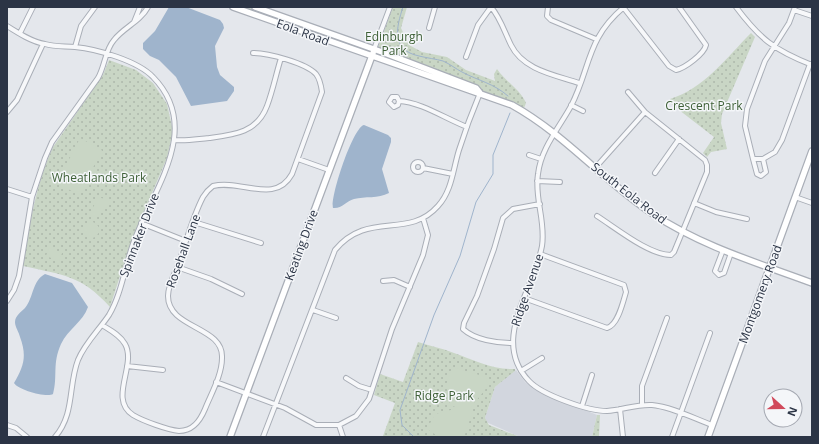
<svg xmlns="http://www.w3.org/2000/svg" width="819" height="444" font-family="'Open Sans',sans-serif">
<defs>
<pattern id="grass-tufts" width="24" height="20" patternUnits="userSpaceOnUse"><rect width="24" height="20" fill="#c9d6c5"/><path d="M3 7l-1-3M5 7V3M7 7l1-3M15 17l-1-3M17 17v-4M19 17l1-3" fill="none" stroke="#adb8ab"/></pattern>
<pattern id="park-dots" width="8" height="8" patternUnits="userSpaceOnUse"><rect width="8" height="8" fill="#c9d6c5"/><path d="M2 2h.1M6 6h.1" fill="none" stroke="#adb8ab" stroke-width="1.8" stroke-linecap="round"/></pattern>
</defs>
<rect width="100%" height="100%" fill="#e4e7ec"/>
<path fill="#d2d6de" d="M516,370L525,382L536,390L597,415L592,437H520L486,422L485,418L495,387Z"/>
<path fill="url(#grass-tufts)" d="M240,7H248L345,42L312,32Z"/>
<path fill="url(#park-dots)" d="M393,7H407L401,28L409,45L422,52L447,57L466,70L495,81L494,74L497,69C506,82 520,89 526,103L524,108L377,50Z
M751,33L755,37L722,114L721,123L727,149L711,152L707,157L703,153L714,137L670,103V99C704,89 727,57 751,33Z
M109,60L136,70L153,83L167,104L173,131L167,158L131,242L110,307C81,275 63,275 23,266C30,224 35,186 53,147L103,75Z
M418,342C430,346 442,348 454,353C474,360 493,370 515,369V371L495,387L485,418L489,425L520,437L383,436L395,403L374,395L380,374L403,382Z
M597,415H600L599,437H592Z"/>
<path fill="#c9d6c5" d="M80,138L102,150L79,195L57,183Z
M102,198L107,201L108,206L102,210L99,216L94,217L91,212L97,199Z
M83 230a8 8 0 1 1 16 0a8 8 0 1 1-16 0Z
M49,248L62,253L59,261L46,256Z
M452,367L486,377L488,386L468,411L472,413L464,437H439L427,429L435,414L458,408L450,405L446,385Z"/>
<path fill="#9fb4cc" d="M169,7H186L220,20L223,24L224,28L215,46L217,67L220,75L234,87V91L227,101L191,106L176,77L159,60L150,56L143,49V43L155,31Z
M364,125L388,135L391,138V142L382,169L389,193C378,199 365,196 354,199C346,201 342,209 333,208C330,197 353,127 364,125Z
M45,274L72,283L88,307C83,322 68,329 61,344C52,364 58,376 53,394C47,398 18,390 14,383C24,366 27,356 20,337C19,332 15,327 15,322C15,316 21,312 25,308C34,297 32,281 45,274Z"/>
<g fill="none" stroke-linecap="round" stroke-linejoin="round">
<path stroke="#9fb4cc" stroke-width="1" d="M403,7C396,28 391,50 419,56C427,58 436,59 443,61C450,64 456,69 462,72C479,81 493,83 508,96
M414,437L402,425L400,410L434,315L460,256L476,202L493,174V155L510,113"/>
<g stroke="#a9aeb7" stroke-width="6">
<path id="street" d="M491,7C500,17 505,33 511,45C523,70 555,75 579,83
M548,7L547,16L551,20L596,39
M623,7L669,66L676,70C685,68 704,54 706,45L679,7
M624,7C586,39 591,67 571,106C559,128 541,148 538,174C534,198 546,221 542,246C534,290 490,340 529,381C542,395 588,411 607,411C622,410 637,404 652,405C672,407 693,418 712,425
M736,7C760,39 774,50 812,65
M794,10L812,16
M134,22L140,7
M7,26C18,33 32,42 45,44C55,47 65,46 75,47C97,49 138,61 153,77C203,128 154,188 134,241C125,265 122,293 109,315C99,330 85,343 78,360C68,386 75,414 55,437
M429,28L435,7
M20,33L33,7
M75,47L81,26L95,7
M373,52L390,7
M466,57L478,25L491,7
M399,101L398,105L394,107L389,102L392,97H397L399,101C421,102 446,119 467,127
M571,105L583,111
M7,112L17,100L43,44
M175,140C187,141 197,139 209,138C233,135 257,133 267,106C273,90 276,74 281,58
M529,155L541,159
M298,159L329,170
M753,159L757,174L761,176L766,172L763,159
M763,159H753L745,126L747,109L765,61L789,23L795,7
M763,159L775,152L782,140L810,64
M413 167a5 5 0 1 1 10 0a5 5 0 1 1-10 0Z
M596,167L645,112
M423,168L453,174
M655,173L679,139
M537,181L560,182
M7,189L32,197
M795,197L812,203
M694,203L716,212L747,219
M597,216C616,228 649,255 671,255L674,252L707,172V165L705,160L645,112L628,92
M194,222L261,243
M141,223L186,241
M723,250L715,271L719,275L724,273L731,253
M177,267L211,279L242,294
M383,281L394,280L410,287
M524,298L607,328C618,325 623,302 626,292L624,285L540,254
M7,301L14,290L19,276L32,197L45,158L52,142L98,78C105,66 105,50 114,40C124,27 140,22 148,7
M313,310L336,318
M102,325C110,330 120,335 125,344C137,365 108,399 133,415C143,421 168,430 179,431C193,431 200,421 205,409C211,394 222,375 222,358C224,326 168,329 168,296C168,286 174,274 178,265C186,243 192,218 203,197C206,192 209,189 213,186C241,179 275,205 292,174L322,92C321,85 320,79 316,74C306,63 268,53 253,53
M512,343C497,343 475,340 463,329L464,323L477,296L494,249L503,218L513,209L540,204
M127,366L163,370
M521,371L542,358
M346,378L359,386L372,390
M216,382L285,408L316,425H339L356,416L369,399L392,329L423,255L428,235L423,218
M642,405V386L667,318
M582,406L592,375
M620,409L623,437
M7,425L16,428L27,437
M339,425L343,437
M263,437L335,250C368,210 408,240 438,206C452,191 453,169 459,150C465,131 472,112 480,93
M672,437L710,333"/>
</g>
<g stroke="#a9aeb7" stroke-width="8">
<path id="secondary" d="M233,7L512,105C566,135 603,181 653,214C701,246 758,263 812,283
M255,7L382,52L476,88L480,93
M230,437L373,53
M708,437L812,151"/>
</g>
<use href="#street" stroke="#f7f8fa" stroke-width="4"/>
<use href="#secondary" stroke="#fff" stroke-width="5.5"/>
</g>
<g text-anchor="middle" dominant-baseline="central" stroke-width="3" stroke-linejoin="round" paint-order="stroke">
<g font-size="12" fill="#2b3445" stroke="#f4f6f9">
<text transform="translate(303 32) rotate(20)">Eola Road</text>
<text transform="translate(629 193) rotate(38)">South Eola Road</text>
<text transform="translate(139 235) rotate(-69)">Spinnaker Drive</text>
<text transform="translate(301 245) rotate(-70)">Keating Drive</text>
<text transform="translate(183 251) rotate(-70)">Rosehall Lane</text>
<text transform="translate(527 290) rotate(-71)">Ridge Avenue</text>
<text transform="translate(760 294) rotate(-70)">Montgomery Road</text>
</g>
<g font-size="12" fill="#3f6138" stroke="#f4f6f9">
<text x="394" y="36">Edinburgh<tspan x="394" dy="14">Park</tspan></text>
<text x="704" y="105">Crescent Park</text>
<text x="99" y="177">Wheatlands Park</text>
<text x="444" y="395">Ridge Park</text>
</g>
</g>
<rect width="819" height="444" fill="none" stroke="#2b3445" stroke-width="16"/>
<g transform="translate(783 408) rotate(111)"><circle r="19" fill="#f4f6f9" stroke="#a4a8b1"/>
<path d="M0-3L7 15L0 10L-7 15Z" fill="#d1495b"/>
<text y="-6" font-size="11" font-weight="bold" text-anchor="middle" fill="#2b3445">N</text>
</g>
</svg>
